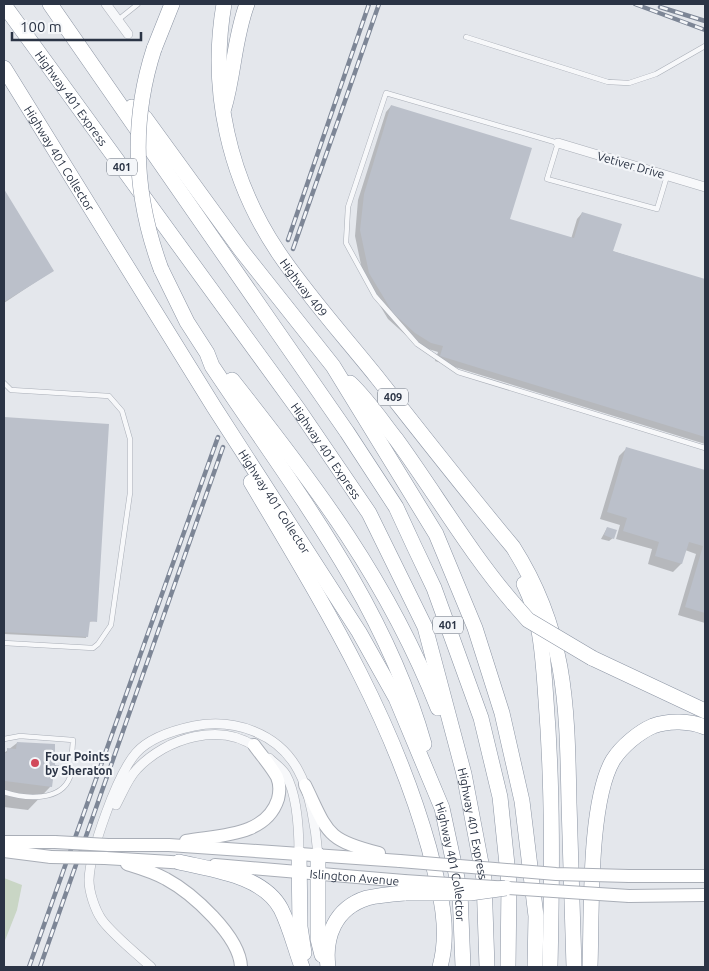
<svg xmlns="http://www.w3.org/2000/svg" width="709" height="971" font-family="Ubuntu,sans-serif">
<rect width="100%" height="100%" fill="#e4e7ec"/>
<path fill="#c9d6c5" d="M4,878L22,885L17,910L4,943Z"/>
<path fill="#0003" d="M391,106L509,220L571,239L577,219L582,213L612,251L705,280V444L435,361L438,352L425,348L409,338L388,319L364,279L355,236L358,200L386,112Z
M4,192L52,271L4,303Z
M4,419L107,425L96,621L88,622L86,638L4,634Z
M627,448L705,472V623L678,615L696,554L685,550L681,564L673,572L648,564L652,549L616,539L620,525L600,519L619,456Z
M607,528L613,538L609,541L601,539Z
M17,743L53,766L57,771L53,776L51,786L28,810L4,807V753Z"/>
<path fill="#bbc0ca" d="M391,105L532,148L510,219L574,238L582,212L622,224L613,251L705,279V437L440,356L443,346L431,343L415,333L393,313L369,273L360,230L364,194Z
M4,189L54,271L4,302Z
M4,417L109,424L97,622L90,621L88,637L4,632Z
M626,447L705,470V613L685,607L703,546L689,542L682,564L655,556L659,542L623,531L627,518L607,512Z
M607,527L617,530L614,539L604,535Z
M17,742L55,744V765H59L58,772H54L52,787L5,781L4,753H7V748L16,749Z"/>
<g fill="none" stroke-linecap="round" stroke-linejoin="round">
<g stroke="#a9aeb7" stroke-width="5.5">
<path id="lane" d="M118,20L138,4
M466,37L608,82L629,83L656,74L705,46
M667,176L657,209L547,179L558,143L386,93L348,207L346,243L375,296L417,344L458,372L705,448
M4,383L11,390L109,396L122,411L130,439V493L111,625L98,644L93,648L4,643
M4,739L20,736L73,740L72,754
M4,792C25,799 61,802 70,777"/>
</g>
<g stroke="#a9aeb7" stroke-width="10">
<path id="street" d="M106,4L128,34
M558,143L705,187
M269,758C274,763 282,768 286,775C297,795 299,831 299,854
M116,805C122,794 128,778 137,769C166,738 221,721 257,748
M151,967C136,953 114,936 102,920C95,910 89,892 89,880C90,851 117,775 136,753C150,737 175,730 194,726C234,718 278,733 298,770C310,791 316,830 318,855"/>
</g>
<g stroke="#a9aeb7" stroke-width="14">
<g id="secondary">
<path d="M305,785C328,832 325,840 379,853"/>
<path d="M186,841C218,835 266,837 278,799C280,791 280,784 277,777C271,766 261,755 254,745"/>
<path d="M4,842H55"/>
<path d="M108,845H169L400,861"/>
<path d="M4,851L51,857"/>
<path d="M105,858L187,863"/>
<path d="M127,864C140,868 154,872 166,879C192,893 240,936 241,967"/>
<path id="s1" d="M215,865L404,881"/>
<path d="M629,876H705"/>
<path d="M629,896L705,895"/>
</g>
</g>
<g stroke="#8b94a3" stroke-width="16">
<g id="highway">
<path d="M50,4L347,432L396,507L414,546L434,588L481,718L500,797L509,884L508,967"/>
<path id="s2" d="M224,4C209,90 229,179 278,252C307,295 343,335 376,376C421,433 466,491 513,547C567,632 567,706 569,803C571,858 572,913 574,967"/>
<path id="s3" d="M4,5L298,409L369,513L425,627L464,774L484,879L487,967"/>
<path d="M154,49L172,4"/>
<path id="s4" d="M4,68L214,407L359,632L396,698L442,808L460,892L463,967"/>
<path d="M132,107L145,118L241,250L333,366L436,534L475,628L502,713L522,801L536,916L535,967"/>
<path d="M224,108C234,74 234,39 247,4"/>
<path d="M161,269L187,322L207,353L212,366C292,486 384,602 424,744"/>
<path d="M232,380C316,486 388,581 438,708"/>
<path d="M350,383C368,400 381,420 396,439C436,494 470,553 514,604"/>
<path d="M251,482C322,602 391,712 429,848C439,888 451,927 440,967"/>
<path d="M524,584C542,620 543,661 546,700C553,789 552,878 550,967"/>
<path d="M592,658L705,711"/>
<path d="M299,854L300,927L304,953"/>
<path d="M318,855V939L322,955"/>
<path d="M179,862C212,870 263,875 281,909C290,927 295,948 302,967"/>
<path d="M328,967C324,937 335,908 367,898C379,895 393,894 406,893"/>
<path d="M590,967C592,915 588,803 613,760C622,746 639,732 653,726C669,720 690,721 705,727"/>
</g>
</g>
<use href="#lane" stroke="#f7f8fa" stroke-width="4.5"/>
<use href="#street" stroke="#f7f8fa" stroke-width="9"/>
<use href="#secondary" stroke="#fff" stroke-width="12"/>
<use href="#highway" stroke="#fff" stroke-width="15"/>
<g stroke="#7d8696" stroke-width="4.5">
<path id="rail" d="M635,4L705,30
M660,7L705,21
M288,240L369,4
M293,249L379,4
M29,967L218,437
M40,967L223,447"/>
</g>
<use href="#rail" stroke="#f4f6f9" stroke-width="2.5" stroke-dasharray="8" stroke-linecap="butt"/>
<g stroke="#a9aeb7" stroke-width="14" stroke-linecap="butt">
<path id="secondary-bridge" d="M55,842L108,845
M51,857L105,858
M400,861L556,874L629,876
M404,881L629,896"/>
</g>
<g stroke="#8b94a3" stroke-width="16" stroke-linecap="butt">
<path id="highway-bridge" d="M154,49C130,123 134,196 161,269
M514,604L528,620L592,658
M406,893H470L506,888"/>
</g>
<use href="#secondary-bridge" stroke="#fff" stroke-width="12"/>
<use href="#highway-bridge" stroke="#fff" stroke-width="15"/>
</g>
<circle fill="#d1495b" stroke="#f4f6f9" stroke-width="2" cx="35" cy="763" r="5"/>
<g text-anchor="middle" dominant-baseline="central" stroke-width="4.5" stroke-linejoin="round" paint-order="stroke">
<g fill="#f4f6f9" stroke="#676e7b" stroke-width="1">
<rect x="107" y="158.5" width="30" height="17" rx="4"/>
<rect x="378" y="388.5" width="30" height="17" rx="4"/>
<rect x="433" y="616.5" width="30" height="17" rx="4"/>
</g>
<g font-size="11" font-weight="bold" fill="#2b3445">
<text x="122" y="167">401</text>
<text x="393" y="397">409</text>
<text x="448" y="625">401</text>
</g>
<g font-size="12" fill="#2b3445" stroke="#f4f6f9">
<text stroke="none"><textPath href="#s3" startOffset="115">Highway 401 Express</textPath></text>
<text stroke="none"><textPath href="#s4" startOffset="106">Highway 401 Collector</textPath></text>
<text transform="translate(631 165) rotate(16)">Vetiver Drive</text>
<text stroke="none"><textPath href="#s2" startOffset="304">Highway 409</textPath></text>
<text stroke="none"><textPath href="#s3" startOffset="550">Highway 401 Express</textPath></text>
<text stroke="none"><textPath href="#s4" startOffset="511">Highway 401 Collector</textPath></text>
<text stroke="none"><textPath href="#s3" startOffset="955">Highway 401 Express</textPath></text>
<text stroke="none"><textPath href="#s4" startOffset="916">Highway 401 Collector</textPath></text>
<text stroke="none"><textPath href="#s1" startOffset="140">Islington Avenue</textPath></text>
</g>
<g font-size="12" font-weight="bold" fill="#2b3445" stroke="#f4f6f9" text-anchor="start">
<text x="45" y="756">Four Points<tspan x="45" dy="14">by Sheraton</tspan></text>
</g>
</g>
<rect width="709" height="971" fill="none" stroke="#2b3445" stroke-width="10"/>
<path d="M12 32v8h129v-8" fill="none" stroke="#2b3445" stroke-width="2.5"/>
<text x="20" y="32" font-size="15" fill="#2b3445" stroke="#f4f6f9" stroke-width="4" paint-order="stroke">100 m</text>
</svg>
